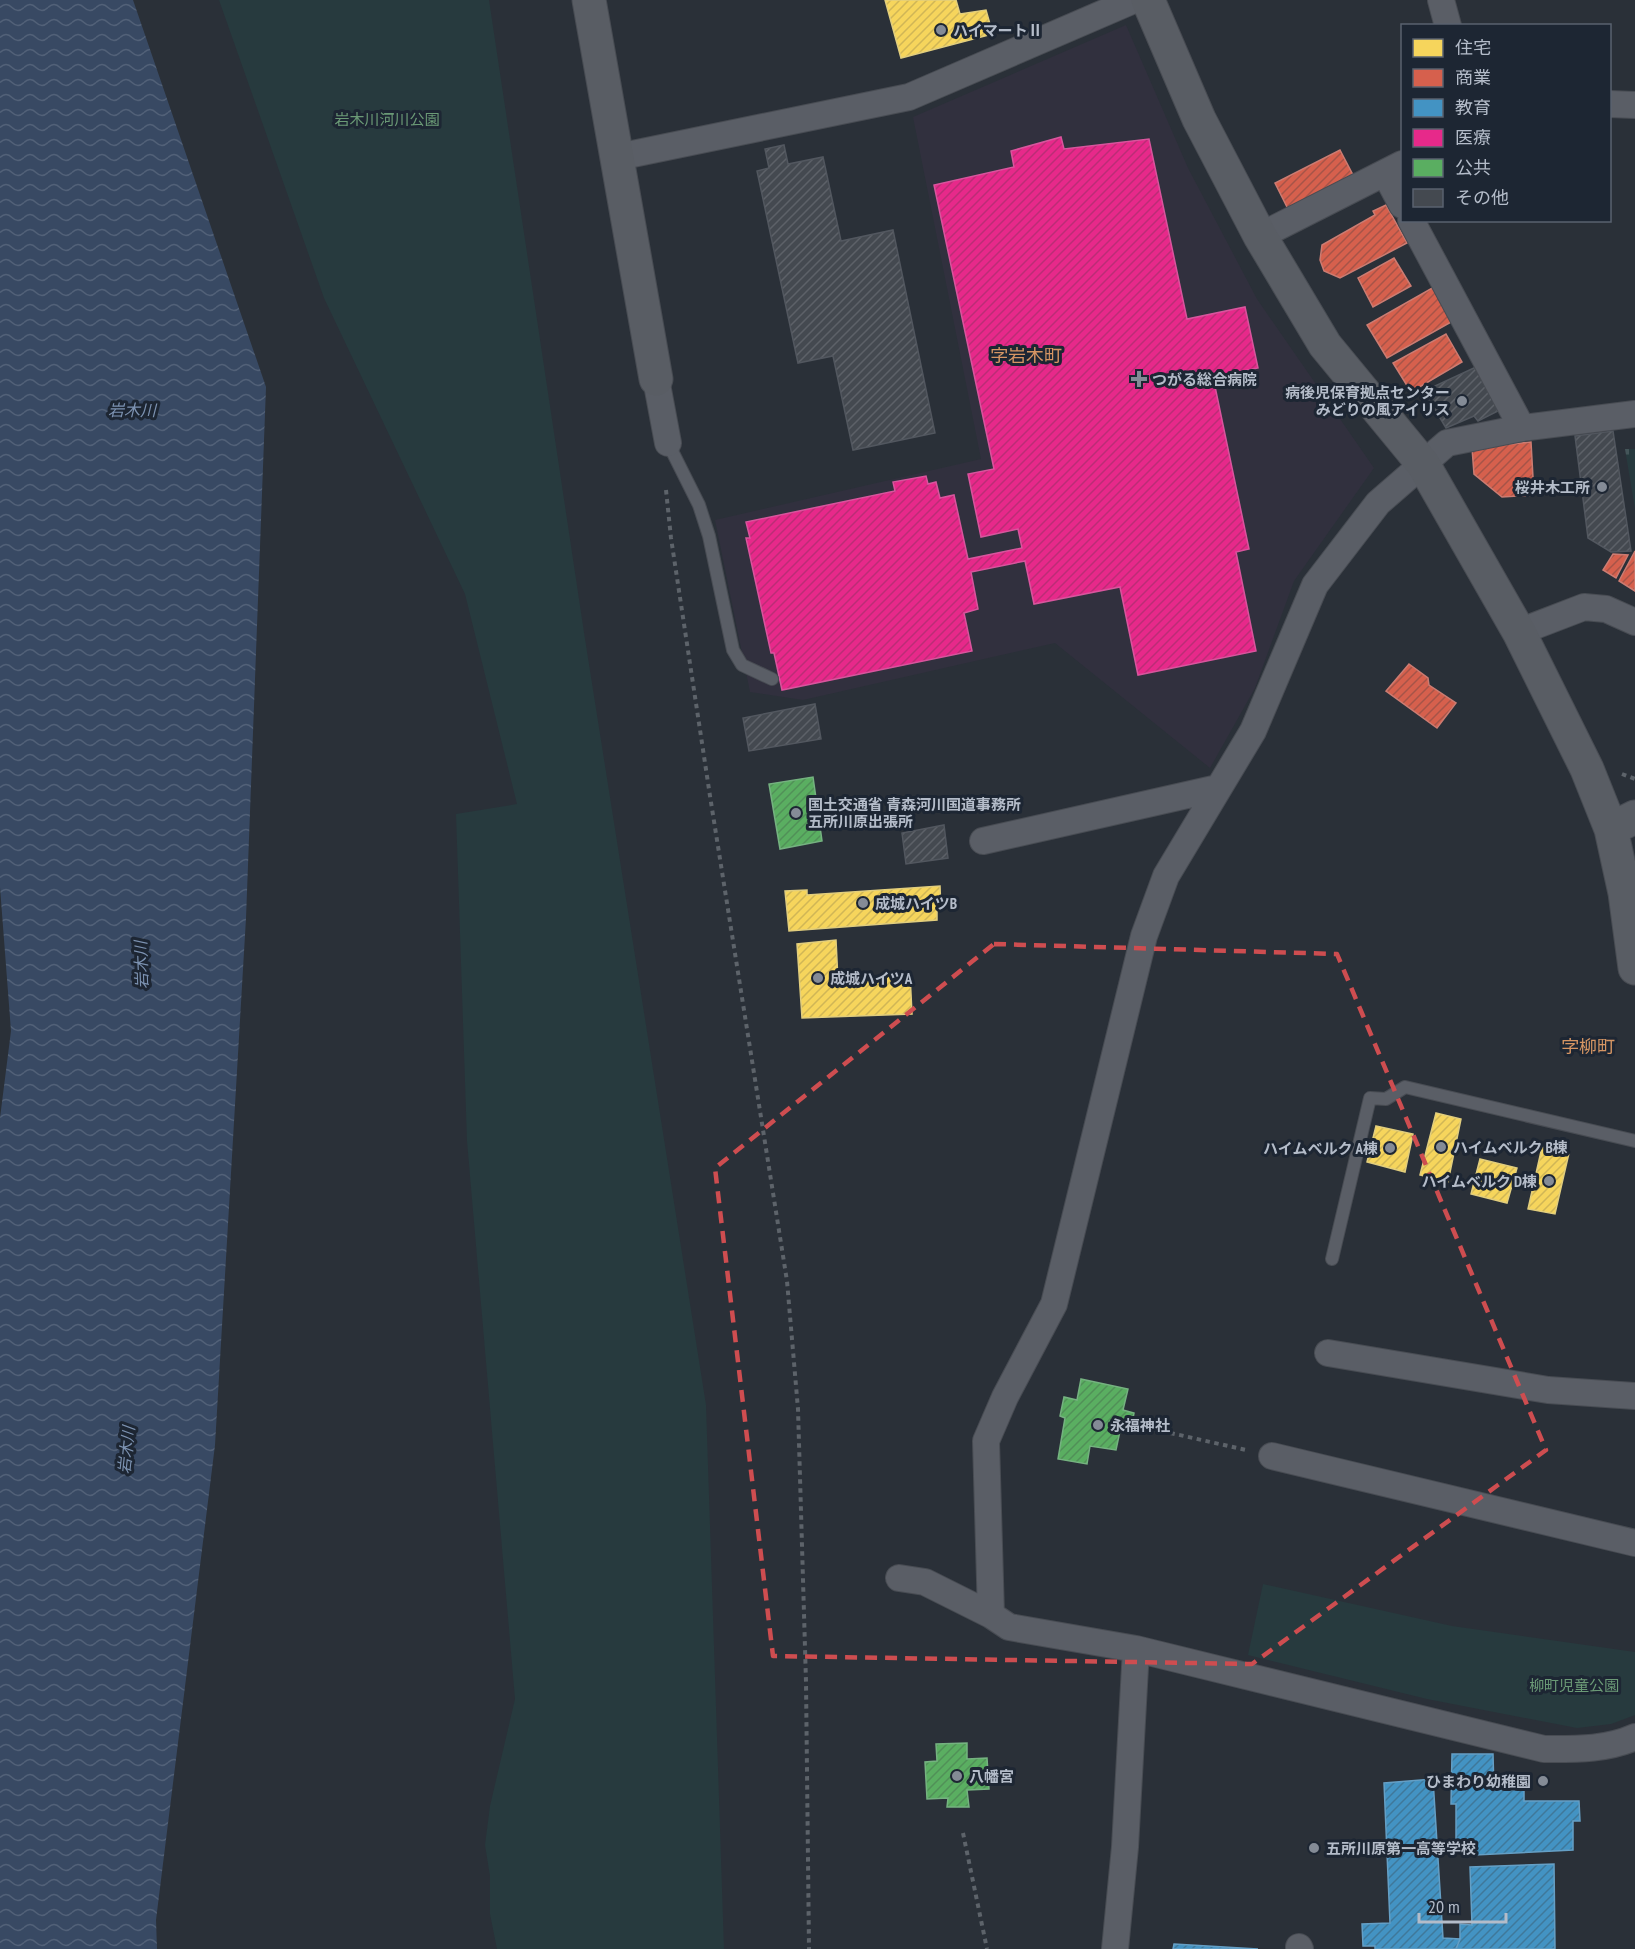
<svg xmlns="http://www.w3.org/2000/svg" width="1635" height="1949" font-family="'PT Sans Narrow','Noto Sans JP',sans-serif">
<defs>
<pattern id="cemetery-stones" width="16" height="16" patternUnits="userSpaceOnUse" patternTransform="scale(1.5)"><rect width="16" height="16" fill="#273a3e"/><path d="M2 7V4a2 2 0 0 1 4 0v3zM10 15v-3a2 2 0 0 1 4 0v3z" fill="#445559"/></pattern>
<pattern id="water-waves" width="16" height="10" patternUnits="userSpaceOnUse" patternTransform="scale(1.5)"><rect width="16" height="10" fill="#384963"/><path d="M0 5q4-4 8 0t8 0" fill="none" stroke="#526178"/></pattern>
<pattern id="homes-hatch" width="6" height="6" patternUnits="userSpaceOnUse" patternTransform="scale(1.5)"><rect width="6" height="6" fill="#f6d55c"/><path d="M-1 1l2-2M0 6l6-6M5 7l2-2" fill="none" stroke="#d0b656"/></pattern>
<pattern id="shops-hatch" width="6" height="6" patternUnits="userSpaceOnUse" patternTransform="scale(1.5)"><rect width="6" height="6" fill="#d6604d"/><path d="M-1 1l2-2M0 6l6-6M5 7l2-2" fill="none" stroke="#a65448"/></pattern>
<pattern id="schools-hatch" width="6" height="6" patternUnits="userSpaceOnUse" patternTransform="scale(1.5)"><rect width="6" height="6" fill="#4393c3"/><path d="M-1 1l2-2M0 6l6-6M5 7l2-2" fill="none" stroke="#3f789a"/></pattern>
<pattern id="health-hatch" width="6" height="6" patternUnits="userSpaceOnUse" patternTransform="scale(1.5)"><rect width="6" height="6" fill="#e7298a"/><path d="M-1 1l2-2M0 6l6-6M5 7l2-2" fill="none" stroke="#bb2d76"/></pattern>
<pattern id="public-hatch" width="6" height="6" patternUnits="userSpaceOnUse" patternTransform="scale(1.5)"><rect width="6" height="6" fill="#5aae61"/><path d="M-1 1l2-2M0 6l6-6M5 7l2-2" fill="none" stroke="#519058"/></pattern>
<pattern id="building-hatch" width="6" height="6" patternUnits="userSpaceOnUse" patternTransform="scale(1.5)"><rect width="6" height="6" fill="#444950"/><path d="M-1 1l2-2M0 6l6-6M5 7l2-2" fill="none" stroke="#5d6168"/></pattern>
</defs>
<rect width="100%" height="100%" fill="#2a3038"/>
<path fill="#31303e" d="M1126,25L1188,168L1257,299L1374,468L1294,581L1255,688L1210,768L1055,643L803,700L750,692L715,520L981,459L913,117Z"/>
<path fill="url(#cemetery-stones)" d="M1625,449H1635V508Z"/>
<path fill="#273a3e" d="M219,0H489L585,639L706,1405L724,1949H497L490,1914V1876L485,1845L490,1806L515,1699L467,1141L456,814L517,804L465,594L324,298Z
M1263,1584L1452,1626L1635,1652V1715L1611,1724L1577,1728L1427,1699L1248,1655Z"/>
<path fill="url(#water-waves)" d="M0,0H133L266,387L246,918L215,1445L156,1920L157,1949H0V1118L11,1031L0,887Z"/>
<path fill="url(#homes-hatch)" stroke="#e2ce7d" stroke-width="1.5" d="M885,0H956L960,14L986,10L990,24L989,35L901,58Z
M940,886L941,911H937V920L789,931L785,891L807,890V895Z
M836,940L838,981H887V973L910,974L912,1014L802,1018L797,944Z
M1436,1113L1461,1119L1448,1182L1420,1175Z
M1376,1126L1413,1134L1405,1172L1367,1162Z
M1542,1147L1569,1153L1555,1214L1528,1209Z
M1480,1159L1517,1168L1507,1203L1471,1194Z"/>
<path fill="url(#shops-hatch)" stroke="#cc7c72" stroke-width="1.5" d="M1340,150L1353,175L1288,209L1275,183Z
M1386,205L1407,243L1340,278L1324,271L1320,260L1322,245L1375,215L1373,211Z
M1394,258L1411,286L1373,307L1358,278Z
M1434,287L1453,321L1387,358L1367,325Z
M1446,334L1462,362L1411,392L1393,363Z
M1531,442L1534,495L1502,497L1474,474L1472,448Z
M1635,551V591L1619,581Z
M1613,554L1628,555L1616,578L1603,570Z
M1409,664L1428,678L1429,685L1456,703L1437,728L1386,691Z"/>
<path fill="url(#schools-hatch)" stroke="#659fc5" stroke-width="1.5" d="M1452,1754H1493L1494,1790H1524V1801H1579L1580,1821H1573V1850L1475,1855V1852L1456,1853V1804H1451Z
M1433,1779L1443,1938L1460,1939L1456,1949H1375V1946H1363L1362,1924L1390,1923L1384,1783Z
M1554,1864L1555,1949H1456L1460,1939V1924L1472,1925L1470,1867Z
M1174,1944L1258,1949H1173Z"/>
<path fill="url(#health-hatch)" stroke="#d8559d" stroke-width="1.5" d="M1061,137L1064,149L1149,139L1187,319L1245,307L1258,368L1213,377L1249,549L1236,552L1256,651L1138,675L1120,587L1034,604L1025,561L971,572L978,609L964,613L972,651L782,690L774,653H771L746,538H750L746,522L895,491L893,482L926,476L928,484L936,482L940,498L954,495L968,559L1022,548L1018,529L981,537L968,474L994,469L934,185L1014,167L1011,151Z"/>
<path fill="url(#public-hatch)" stroke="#75b280" stroke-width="1.5" d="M813,777L822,841L780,849L769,784Z
M1081,1379L1128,1389L1123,1410L1134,1413L1130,1434L1120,1431L1116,1450L1090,1446L1087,1464L1058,1459L1065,1418L1060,1416L1064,1397L1077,1400Z
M967,1743V1759L987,1758L989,1789L967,1790L969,1807H947L948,1798L927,1799L925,1762L937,1761L936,1744Z"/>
<path fill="url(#building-hatch)" stroke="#52575f" stroke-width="1.5" d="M784,145L788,164L823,157L841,241L893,230L935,433L853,450L833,356L798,363L757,171L769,168L765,149Z
M1476,367L1500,410L1478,421L1474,416L1446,428L1424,391Z
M1613,431L1631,551L1611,552L1588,538L1575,436Z
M815,704L821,739L749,751L743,718Z
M944,825L948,858L906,864L902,833Z"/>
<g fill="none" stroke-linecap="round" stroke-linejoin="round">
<g stroke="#484c53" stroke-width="14">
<path id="lane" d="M668,443L699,505L709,536L733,650L742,665L772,679
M1332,1259L1370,1098L1386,1099L1405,1087L1635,1141"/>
</g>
<g stroke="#484c53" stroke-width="28">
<path id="street" d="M1441,0L1448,26
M1610,104L1635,105
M618,157L909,97L1134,0
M1385,173L1402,205
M1411,220L1522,428
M1260,236L1402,164
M656,379L668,443
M1635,414L1522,428L1447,443L1378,503L1315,585L1253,731L1166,876L1144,936L1054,1304L1005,1397L986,1441L991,1615L1009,1627L1136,1649L1544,1749C1575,1749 1606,1750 1635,1737
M1519,632L1584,607L1606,609L1635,622
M983,841L1218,788
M1328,1353L1548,1390L1635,1396
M1272,1456L1635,1543
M899,1578L925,1582L991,1615
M1299,1947L1300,1949
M1115,1949L1125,1847L1136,1649"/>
</g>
<g stroke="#484c53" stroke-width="35">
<path id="secondary" d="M589,0L656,379
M1148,0L1199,119L1260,236L1325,345L1423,464L1519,632L1587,769L1611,829L1625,893L1635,968
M1611,829L1635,817"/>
</g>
<path stroke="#5d636a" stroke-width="4" stroke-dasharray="4.5 4.5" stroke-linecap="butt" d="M666,490L671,538L710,796L787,1281L798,1409L806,1682L809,1949
M1622,774L1635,779
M1144,1427L1246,1450
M963,1833L987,1949"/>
<use href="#lane" stroke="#5a5e66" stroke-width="12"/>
<use href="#street" stroke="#5a5e66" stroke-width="26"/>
<use href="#secondary" stroke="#595d64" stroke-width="33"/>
</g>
<path fill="none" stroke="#ce4d50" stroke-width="4.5" stroke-dasharray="12 8" stroke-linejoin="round" d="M994,944L1337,954L1546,1450L1252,1664L773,1656L715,1168Z"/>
<g fill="#848b96" stroke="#1d2633" stroke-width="2">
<circle cx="941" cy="30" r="6"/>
<path d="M1136 370h6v6h6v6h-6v6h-6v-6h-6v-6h6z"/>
<circle cx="1462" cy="401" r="6"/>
<circle cx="1602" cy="487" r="6"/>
<circle cx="796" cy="813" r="6"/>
<circle cx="863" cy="903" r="6"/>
<circle cx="818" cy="978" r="6"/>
<circle cx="1441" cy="1147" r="6"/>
<circle cx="1390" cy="1148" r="6"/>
<circle cx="1549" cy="1181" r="6"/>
<circle cx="1098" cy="1425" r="6"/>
<circle cx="957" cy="1776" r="6"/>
<circle cx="1543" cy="1781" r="6"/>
<circle cx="1314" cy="1848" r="6"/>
</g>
<g text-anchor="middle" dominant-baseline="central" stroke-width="6" stroke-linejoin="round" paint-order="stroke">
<g font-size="15" font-weight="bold" fill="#b4bcc9" stroke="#1d2633" text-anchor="start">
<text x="953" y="30">ハイマートⅡ</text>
<text x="1152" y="379">つがる総合病院</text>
<text x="1450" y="392" text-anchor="end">病後児保育拠点センター<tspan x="1450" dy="17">みどりの風アイリス</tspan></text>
<text x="1590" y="487" text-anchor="end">桜井木工所</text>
<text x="808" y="804">国土交通省 青森河川国道事務所<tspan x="808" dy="17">五所川原出張所</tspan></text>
<text x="875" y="903">成城ハイツB</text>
<text x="830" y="978">成城ハイツA</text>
<text x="1453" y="1147">ハイムベルク B棟</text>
<text x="1378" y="1148" text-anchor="end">ハイムベルク A棟</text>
<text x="1537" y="1181" text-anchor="end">ハイムベルク D棟</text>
<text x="1110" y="1425">永福神社</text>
<text x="969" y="1776">八幡宮</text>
<text x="1531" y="1781" text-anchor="end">ひまわり幼稚園</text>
<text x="1326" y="1848">五所川原第一高等学校</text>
</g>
<g font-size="15" fill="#6b9a76" stroke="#1d2633">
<text x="387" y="119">岩木川河川公園</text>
<text x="1574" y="1685">柳町児童公園</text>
</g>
<g font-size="16" font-style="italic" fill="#7c92b1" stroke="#1d2633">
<text x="132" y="410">岩木川</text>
<text transform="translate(141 965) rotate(-92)">岩木川</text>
<text transform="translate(126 1450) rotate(-84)">岩木川</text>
</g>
<g font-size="18" fill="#d59563" stroke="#1d2633">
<text x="1026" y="355">字岩木町</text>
<text x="1588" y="1046">字柳町</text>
</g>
</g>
<rect x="1401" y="24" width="210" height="198" fill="#1d2633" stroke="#59626f" stroke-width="1.5"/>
<rect x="1413" y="39" width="30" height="18" fill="#f6d55c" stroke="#59626f" stroke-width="1.5"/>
<text x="1455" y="54" font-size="18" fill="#b4bcc9">住宅</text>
<rect x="1413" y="69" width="30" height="18" fill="#d6604d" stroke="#59626f" stroke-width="1.5"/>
<text x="1455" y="84" font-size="18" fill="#b4bcc9">商業</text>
<rect x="1413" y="99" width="30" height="18" fill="#4393c3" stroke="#59626f" stroke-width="1.5"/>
<text x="1455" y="114" font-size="18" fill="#b4bcc9">教育</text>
<rect x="1413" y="129" width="30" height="18" fill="#e7298a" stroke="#59626f" stroke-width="1.5"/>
<text x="1455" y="144" font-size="18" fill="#b4bcc9">医療</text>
<rect x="1413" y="159" width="30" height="18" fill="#5aae61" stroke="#59626f" stroke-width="1.5"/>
<text x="1455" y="174" font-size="18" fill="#b4bcc9">公共</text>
<rect x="1413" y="189" width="30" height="18" fill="#444950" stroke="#59626f" stroke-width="1.5"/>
<text x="1455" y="204" font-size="18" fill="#b4bcc9">その他</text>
<path d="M1419 1913v9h87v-9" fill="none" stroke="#b4bcc9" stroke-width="3"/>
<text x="1428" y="1913" font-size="18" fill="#b4bcc9" stroke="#1d2633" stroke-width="4.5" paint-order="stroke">20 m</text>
</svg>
